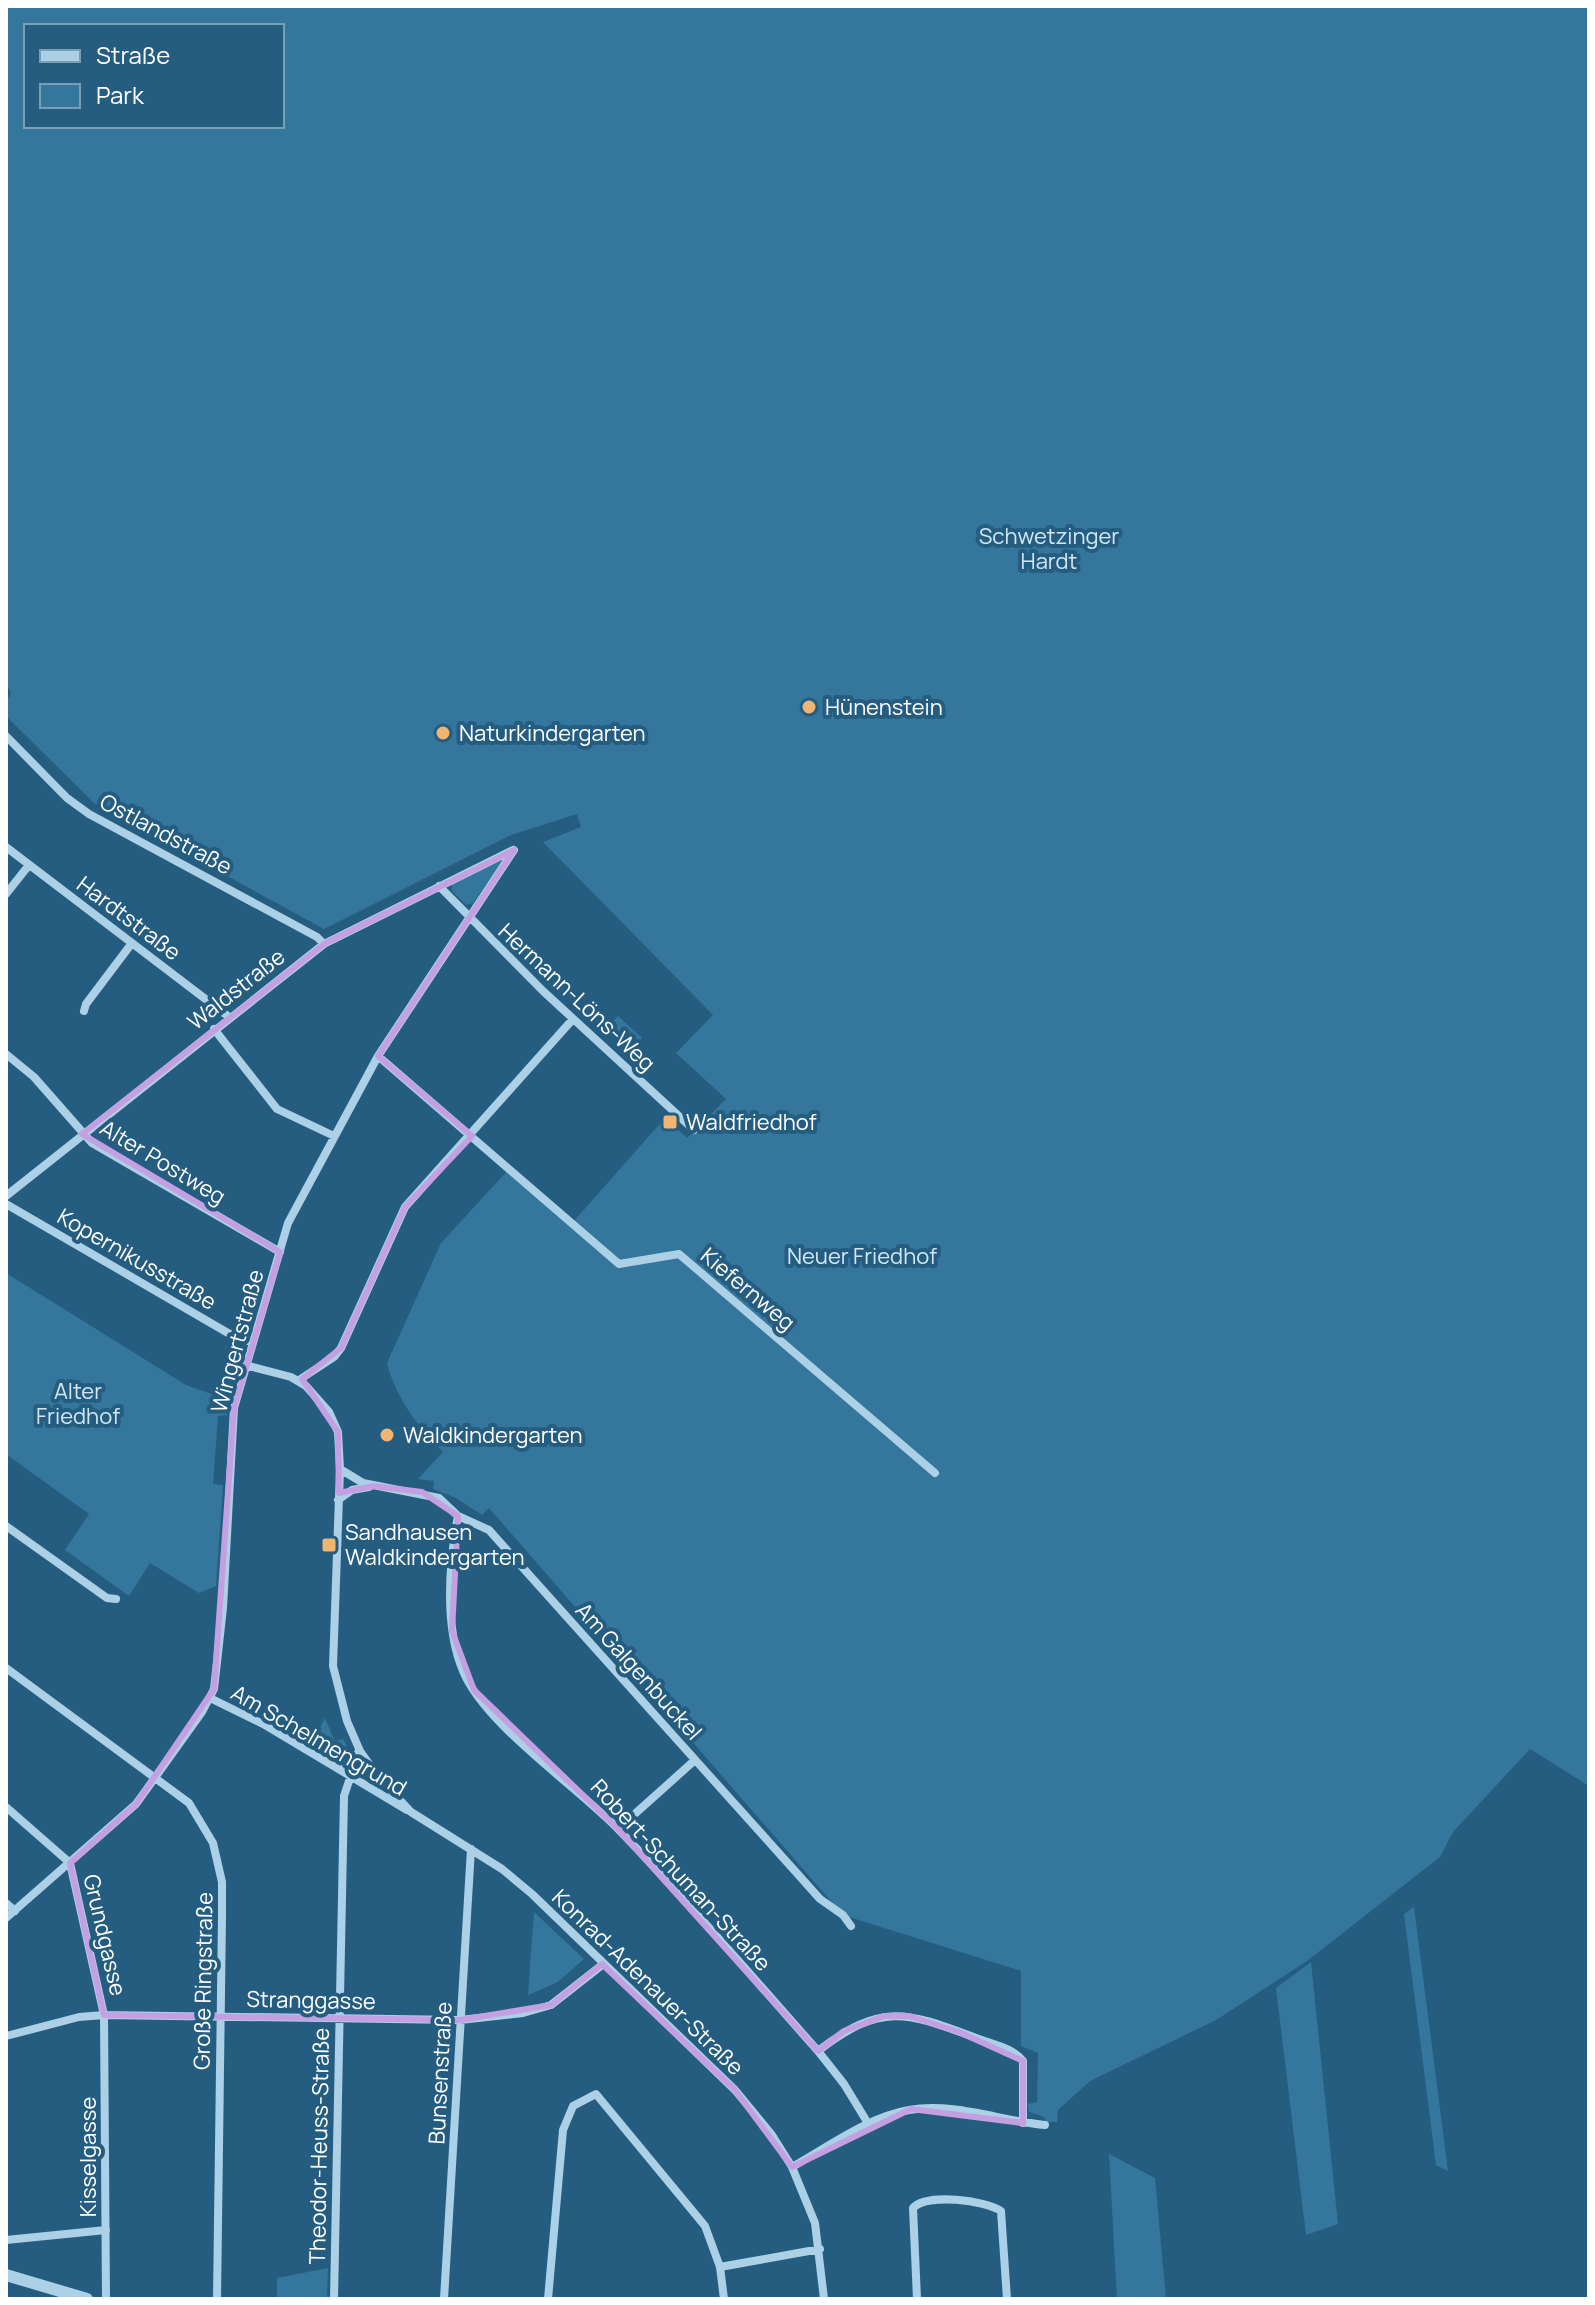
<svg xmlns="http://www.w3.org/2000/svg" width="1595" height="2305" font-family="Manrope,sans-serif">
<rect width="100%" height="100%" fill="#255d81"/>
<path fill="#35769c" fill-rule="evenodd" d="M6,6H1589V1786L1530,1749L1453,1832L1440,1857L1307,1961L1216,2020L1090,2081L1058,2110L1057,2122H1046L1044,2117L1029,2112L1028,2104L1037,2102L1038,2053L1021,2046V1971L843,1915L489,1508L482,1515L456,1498L433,1489L434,1481L418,1479L443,1452C418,1426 396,1399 387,1363L441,1243L509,1169L573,1222L665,1118L687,1138L726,1099L676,1053L713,1015L543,842L581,827L577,814L511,835L324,929L94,803L6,716V701L11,694L6,682ZM26,26H282V126H26Z
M503,860L473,903L466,905L452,891V884Z
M618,1016L642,1038L633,1048L609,1025Z
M6,1273L186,1385L228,1400L227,1415L218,1416L213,1484L223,1485L216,1586L199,1593L150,1563L129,1596L65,1550L89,1514L6,1454Z
M325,1718L335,1742L343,1739L347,1746L340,1757L331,1755L335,1749L315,1737Z
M1414,1907L1448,2171L1436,2165L1404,1914Z
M534,1912L584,1959L558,1982L528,1995Z
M1311,1962L1338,2224L1306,2235L1276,1988Z
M1109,2154L1155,2178L1166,2299H1117Z
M328,2268L327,2299H277V2278Z"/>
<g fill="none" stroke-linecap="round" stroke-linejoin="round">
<path stroke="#acd1e7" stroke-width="8" d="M6,736L67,798L89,814L317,937L324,944
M6,847L229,1017
M439,886L543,991L694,1130
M6,894L29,865
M84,1011L86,1004L132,943
M214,1029L277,1109L334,1136
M6,1054L34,1077L92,1143L280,1252
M378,1056L619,1264L679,1254L935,1473
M6,1196L324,944L513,850
M6,1204L228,1333L251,1342
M245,1365L291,1377L306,1386L329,1412L338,1432L340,1469L333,1666L347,1721L360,1751L379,1778L411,1812L502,1869L532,1894L735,2090L772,2135L792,2167L815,2223L824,2299
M299,1380L334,1357L341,1348L405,1207L573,1019
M340,1469L363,1483L439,1498L458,1516L489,1530L820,1899L843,1915L851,1926
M338,1500L352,1490L369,1487
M458,1516C449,1563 444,1626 463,1671C485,1725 577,1786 619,1830C688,1901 752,1977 818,2051L844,2084L869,2125
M6,1526L107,1598L116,1599
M6,1668L189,1803L213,1843L222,1882V1916L217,2299
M210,1698L265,1725L407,1810
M340,1770L360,1751
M6,1807L70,1863L104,2015L106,2299
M618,1829L695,1760
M6,1903L15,1911
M6,1918L136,1804L202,1712L214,1689L223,1608L234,1408L288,1223L378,1056L514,850
M6,2036L79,2017L104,2015L460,2020L523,2013L551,2005L602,1965
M818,2051C883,2001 907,2012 979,2039C994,2045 1013,2048 1023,2061V2123
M792,2167C828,2147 868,2117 909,2110C954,2102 1001,2121 1045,2125
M6,2240L106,2230
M720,2267L724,2299
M334,2299L344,1796L350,1778L367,1763
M444,2299L471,1849
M548,2299L563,2130L573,2106L596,2094L705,2226L720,2267L820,2249
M917,2299L913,2208C927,2193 985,2200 1001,2211L1007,2299"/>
<path stroke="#acd1e7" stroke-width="12" d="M6,2275L87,2299"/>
</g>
<path fill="none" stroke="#c4a0e2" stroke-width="6" stroke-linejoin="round" d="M514,850L378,1056L472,1136L405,1207L341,1348L302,1379L338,1432L339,1493L373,1486L422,1492L458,1516L452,1631L474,1690L618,1829L818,2051L844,2031L884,2016H909L959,2032L1023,2061V2123L911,2109L792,2167L735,2090L602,1964L551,2005L460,2020L104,2015L70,1863L136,1804L214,1689L234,1408L280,1252L82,1134L324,944Z"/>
<g fill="#f0b571" stroke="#255d81" stroke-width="3">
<circle cx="809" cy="707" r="8"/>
<circle cx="443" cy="733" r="8"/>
<rect x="662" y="1114" width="16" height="16" rx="4"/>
<circle cx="387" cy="1435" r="8"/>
<rect x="321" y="1537" width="16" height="16" rx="4"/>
</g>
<g text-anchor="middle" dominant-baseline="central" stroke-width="8" stroke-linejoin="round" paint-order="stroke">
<g font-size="22" fill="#d0e7f5" stroke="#255d81">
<text x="1049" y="536">Schwetzinger<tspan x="1049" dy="25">Hardt</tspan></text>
<text x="862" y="1256">Neuer Friedhof</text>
<text x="78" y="1391">Alter<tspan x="78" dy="25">Friedhof</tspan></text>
</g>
<g font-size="22" fill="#fff" stroke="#255d81" text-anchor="start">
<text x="825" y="707">Hünenstein</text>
<text x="459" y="733">Naturkindergarten</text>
<text x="686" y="1122">Waldfriedhof</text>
<text x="403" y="1435">Waldkindergarten</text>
<text x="345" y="1532">Sandhausen<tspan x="345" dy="25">Waldkindergarten</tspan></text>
</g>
<g font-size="22" fill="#fff" stroke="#255d81">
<text transform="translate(166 834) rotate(28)">Ostlandstraße</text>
<text transform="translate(129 918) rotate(37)">Hardtstraße</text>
<text transform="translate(236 989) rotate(-38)">Waldstraße</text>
<text transform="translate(577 997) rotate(43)">Hermann-Löns-Weg</text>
<text transform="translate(163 1162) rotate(31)">Alter Postweg</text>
<text transform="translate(137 1259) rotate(30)">Kopernikusstraße</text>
<text transform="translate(748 1289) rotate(40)">Kiefernweg</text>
<text transform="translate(237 1341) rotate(-75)">Wingertstraße</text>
<text transform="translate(639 1671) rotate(48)">Am Galgenbuckel</text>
<text transform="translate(319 1740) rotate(30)">Am Schelmengrund</text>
<text transform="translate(681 1875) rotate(47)">Robert-Schuman-Straße</text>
<text transform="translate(105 1935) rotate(77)">Grundgasse</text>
<text transform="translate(203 1981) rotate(-89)">Große Ringstraße</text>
<text transform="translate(648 1982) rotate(44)">Konrad-Adenauer-Straße</text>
<text transform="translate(311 2000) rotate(1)">Stranggasse</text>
<text transform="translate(440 2073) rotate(-87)">Bunsenstraße</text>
<text transform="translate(319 2146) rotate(-89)">Theodor-Heuss-Straße</text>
<text transform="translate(88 2157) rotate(-90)">Kisselgasse</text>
</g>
</g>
<rect width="1595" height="2305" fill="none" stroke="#ffffff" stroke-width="16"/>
<rect x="24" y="24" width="260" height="104" fill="#255d81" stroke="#7c9eb3" stroke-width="2"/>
<rect x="40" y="50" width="40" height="12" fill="#acd1e7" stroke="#7c9eb3" stroke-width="2"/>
<text x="96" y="64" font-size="24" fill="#ffffff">Straße</text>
<rect x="40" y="84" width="40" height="24" fill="#35769c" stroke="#7c9eb3" stroke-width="2"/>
<text x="96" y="104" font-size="24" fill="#ffffff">Park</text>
</svg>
